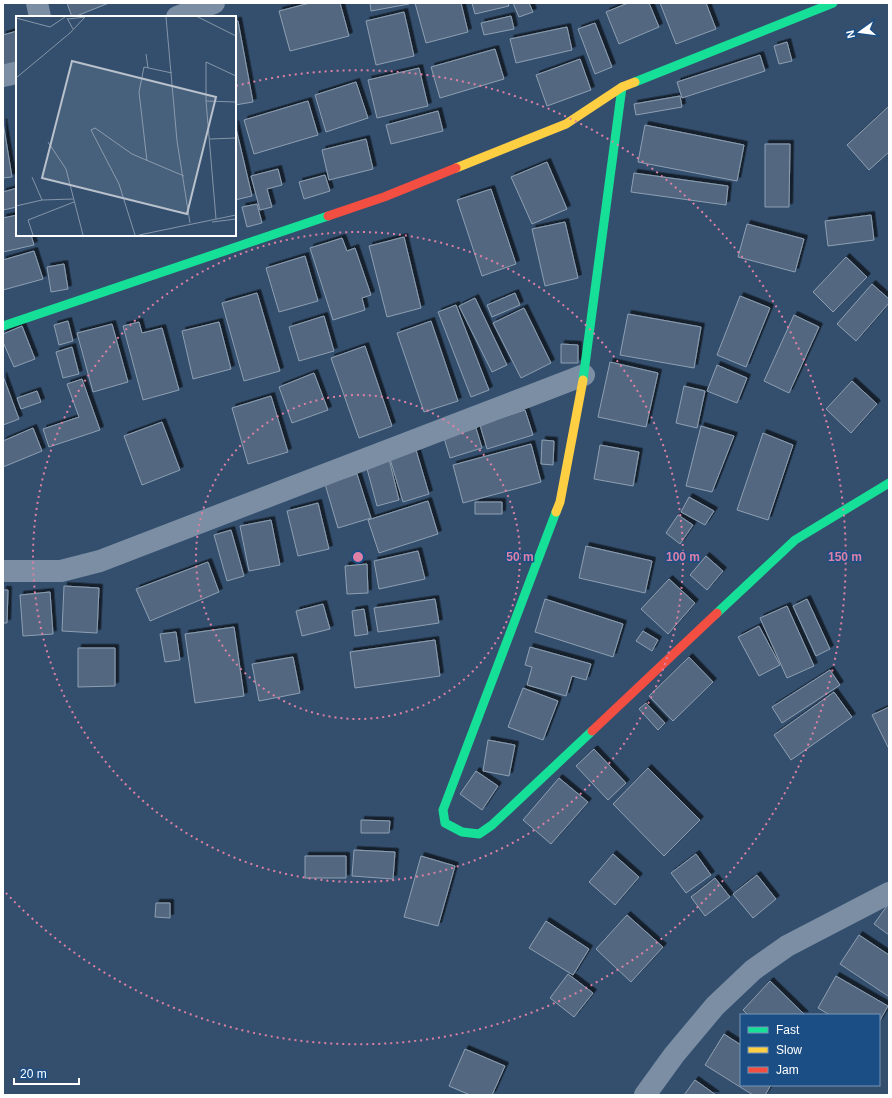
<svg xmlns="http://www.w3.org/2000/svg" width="892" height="1098" font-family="Helvetica,sans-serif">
<defs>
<filter id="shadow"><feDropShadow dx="3.5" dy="-3.5" stdDeviation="0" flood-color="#0009"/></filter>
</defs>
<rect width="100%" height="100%" fill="#344f6e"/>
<path fill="#526880" stroke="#8e9fb1" filter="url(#shadow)" d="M67,3H109L74,17H72Z
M310,3H340L349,36L290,51L279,11Z
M370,3H409V4L371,11Z
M415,3H461L468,32L426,43Z
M472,3H508L509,6L475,14Z
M513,3H529L533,12L519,17Z
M628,3H649L659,27L619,44L606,12Z
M660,3H706L716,29L676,44Z
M404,12L414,56L376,65L366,21Z
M511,16L514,29L484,35L481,23Z
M235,21H238L253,102L235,105Z
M595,23L612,67L595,74L578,29Z
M567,27L572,50L516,63L510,39Z
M17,31V62L3,65V35Z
M787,42L792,61L779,64L774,46Z
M495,49L504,79L440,98L431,67Z
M760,55L765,71L682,98L677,82Z
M580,59L591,90L547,106L536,75Z
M419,68L428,106L377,118L368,80Z
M356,82L368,118L326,132L315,95Z
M680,96L682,107L636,115L634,104Z
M308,101L318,135L254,154L244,120Z
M889,106V152L869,170L847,145Z
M438,111L443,131L391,144L386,125Z
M3,122L12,177L3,178Z
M235,124L252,196L235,200Z
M645,125L744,145L737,181L638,162Z
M366,139L373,169L329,180L322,150Z
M765,144H790L789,207H765Z
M547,162L567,209L532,224L511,177Z
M278,169L282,185L267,189L272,207L260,210L251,176Z
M634,173L728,186L726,205L631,192Z
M325,175L330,191L304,199L299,182Z
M17,188V207L3,210V192Z
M491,189L516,264L482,276L457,200Z
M257,204L262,223L247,227L242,207Z
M17,215V235H31L34,245L3,252V218Z
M871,215L874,240L828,246L825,221Z
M565,222L578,278L545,286L532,229Z
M747,224L804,239L795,272L738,257Z
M404,237L421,308L387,317L369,246Z
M342,238L347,251L355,248L371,295L362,298L365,310L333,320L310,248Z
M34,251L43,279L3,290V260Z
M305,256L318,301L279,312L266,268Z
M846,257L867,277L833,312L813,292Z
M64,264L68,289L51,292L47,267Z
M872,284L889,299V303L856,341L837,324Z
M257,293L280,371L244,381L222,303Z
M515,293L520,305L492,317L487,305Z
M740,296L770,308L746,367L717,355Z
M475,298L507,365L492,372L459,306Z
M456,305L489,390L471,397L438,312Z
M524,308L551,363L521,378L493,323Z
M628,314L701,327L694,368L620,355Z
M794,315L819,327L789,393L764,381Z
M324,316L334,351L299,361L289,327Z
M68,321L73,341L59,345L54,325Z
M431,321L458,401L424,412L397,333Z
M139,322L142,333L162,328L179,390L143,400L123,326Z
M219,322L231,369L193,379L182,331Z
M112,324L128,382L93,392L77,333Z
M22,326L35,359L14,367L3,342V334Z
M561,344L578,345V363H561Z
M365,346L392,426L359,438L331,358Z
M72,347L79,374L63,378L56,352Z
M610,362L658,373L646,427L598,417Z
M717,365L747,378L737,403L707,391Z
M314,373L328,410L292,423L279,387Z
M3,376L19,419L3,425Z
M82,379L100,430L49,447L43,429L79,417L67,384Z
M852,381L877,404L851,433L826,409Z
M684,386L705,391L697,428L676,423Z
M37,391L41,402L21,409L17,398Z
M271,396L288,452L248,464L232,408Z
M525,410L533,435L487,449L480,425Z
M162,422L180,470L142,485L124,436Z
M701,426L734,436L712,492L686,486Z
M33,428L42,451L3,467V441Z
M476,428L482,448L450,458L444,438Z
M763,433L793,445L768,520L737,510Z
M542,440L554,441L553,465L541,464Z
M531,444L541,482L463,503L453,465Z
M600,445L639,452L633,486L594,479Z
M416,450L429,494L403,502L390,459Z
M389,459L399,500L377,506L366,465Z
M357,474L371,518L338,528L325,484Z
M689,497L714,511L705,525L681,512Z
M428,501L438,534L379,553L368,520Z
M475,502H502V514H475Z
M318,503L329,549L298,556L287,511Z
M678,515L693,525L680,544L666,533Z
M271,520L280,565L249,571L240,526Z
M231,530L244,576L227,581L214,535Z
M586,546L652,561L645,593L579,578Z
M418,551L425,579L379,589L374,561Z
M706,556L723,571L707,590L690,575Z
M208,562L219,592L150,621L136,589Z
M367,564L368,593L347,594L345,566Z
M669,579L695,603L668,634L641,609Z
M64,586L99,588L97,633L62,631Z
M3,590H8L7,623H3Z
M50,592L53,634L23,636L20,595Z
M435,599L439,623L378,632L374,608Z
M545,599L623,624L613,657L535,632Z
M807,599L830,649L816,656L793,606Z
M323,604L330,629L302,636L296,611Z
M787,606L814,666L787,678L760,618Z
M364,609L368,634L355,636L352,611Z
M759,626L780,665L759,676L738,637Z
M234,627L244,696L195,703L185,634Z
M643,631L658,640L652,651L636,641Z
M176,632L180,660L165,662L160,634Z
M435,640L440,676L355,688L350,652Z
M530,647L591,664L586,680L572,676L566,696L527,685L532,667L525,665Z
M78,648H115V686L78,687Z
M293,657L300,693L259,701L252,664Z
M689,657L713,682L673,721L649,696Z
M830,670L840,685L782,723L772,707Z
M523,688L558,701L543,740L508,727Z
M834,692L852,717L791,760L774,735Z
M646,703L665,723L658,730L639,709Z
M889,707V749L872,715Z
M488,740L515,745L509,776L483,771Z
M594,749L626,783L608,800L576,766Z
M648,768L700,820L664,856L613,804Z
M476,771L498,786L482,810L460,794Z
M559,778L588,802L551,844L523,820Z
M361,820L390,821L389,833H361Z
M354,850L395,852L393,879L352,876Z
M613,854L639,877L615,905L589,882Z
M696,854L711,875L686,893L671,873Z
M305,856H346V878H305Z
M421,856L455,866L438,926L404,917Z
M757,875L776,899L753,918L733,894Z
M715,878L730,897L705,916L691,897Z
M156,903H170V918L155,917Z
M889,903V935L874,924Z
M627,915L663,947L631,982L596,949Z
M546,921L589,949L573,975L529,948Z
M859,935L889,955V994L888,996L840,964Z
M568,974L593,993L574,1017L550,998Z
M836,976L888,1006L879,1022V1015H830L818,1008Z
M770,981L805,1015H748L743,1010Z
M724,1034L741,1045V1085H771L765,1095H753L705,1065Z
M465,1049L505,1066L492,1095H470L449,1086Z
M695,1080L716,1095H684Z"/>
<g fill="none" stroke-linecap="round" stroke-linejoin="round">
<path stroke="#7b8ea4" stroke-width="22" d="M37,3L40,17
M177,17L214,3
M3,76L17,73
M3,571H61L100,561L584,375
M645,1095L674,1055L715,1006L753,970L787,946L889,893"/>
<path stroke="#16e098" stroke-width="9" d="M635,82L833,3
M3,326L328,216
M583,380L622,87
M556,512L443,810L445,823L462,832L479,834L492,825L592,731
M717,613L795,540L889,483"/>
<path stroke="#ffcf43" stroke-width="9" d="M456,168L566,124L622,87L635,82
M556,512L560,502L583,380"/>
<path stroke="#f24e42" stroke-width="9" d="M328,216L384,197L456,168
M592,731L717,613"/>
</g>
<g fill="none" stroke="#dd80a5" stroke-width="2" stroke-dasharray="2 4">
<circle cx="358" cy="557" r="162"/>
<circle cx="358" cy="557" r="325"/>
<path d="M236 86A487 487 0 1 1 5 892"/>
</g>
<g transform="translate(16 16)">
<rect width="220" height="220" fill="#344f6e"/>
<path fill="none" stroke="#8595a8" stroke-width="1" d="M150,1L161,125L174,207M182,1L220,20M0,2L34,11L49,1M51,2L57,13M52,3L69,1M130,38L132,52M0,62L54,17L69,1M190,85L220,86M194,123L220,122M32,126L50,153L67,219M131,145L123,76L128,51L156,57M16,161L26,184M0,190L26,184L57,183M200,203L190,85V46L220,60M196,206L220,203M17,219L12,204L58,186M119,219L103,168L75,114L79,112L116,138L168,160M123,219L220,199"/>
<path fill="#b8c1cc" fill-opacity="0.15" stroke="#b8c1cc" stroke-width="2" d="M56,45L200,81L171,198L26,162Z"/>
<rect width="220" height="220" fill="none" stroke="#fff" stroke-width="2"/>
</g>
<circle cx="358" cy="557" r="6" fill="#dd80a5" stroke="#1c4e86" stroke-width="2"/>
<g font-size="12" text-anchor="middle" font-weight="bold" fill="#dd80a5" stroke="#1c4e86" stroke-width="3" stroke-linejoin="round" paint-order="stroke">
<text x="520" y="561">50 m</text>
<text x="683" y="561">100 m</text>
<text x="845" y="561">150 m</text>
</g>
<rect width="892" height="1098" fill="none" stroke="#ffffff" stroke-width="8"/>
<rect x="740" y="1014" width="140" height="72" fill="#1c4e86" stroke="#7795b6"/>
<rect x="748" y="1027" width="20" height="6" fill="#16e098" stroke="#7795b6"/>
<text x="776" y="1034" font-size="12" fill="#ffffff">Fast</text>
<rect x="748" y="1047" width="20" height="6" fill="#ffcf43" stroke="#7795b6"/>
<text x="776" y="1054" font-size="12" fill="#ffffff">Slow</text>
<rect x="748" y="1067" width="20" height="6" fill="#f24e42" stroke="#7795b6"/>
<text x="776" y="1074" font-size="12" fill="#ffffff">Jam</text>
<g transform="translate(860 32) rotate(256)" stroke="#1c4e86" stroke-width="3" paint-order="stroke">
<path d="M0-3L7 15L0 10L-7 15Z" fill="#ffffff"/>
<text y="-6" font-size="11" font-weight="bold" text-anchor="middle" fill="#ffffff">N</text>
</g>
<path d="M14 1078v6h65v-6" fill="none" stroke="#ffffff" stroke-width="2"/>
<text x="20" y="1078" font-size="12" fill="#ffffff" stroke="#1c4e86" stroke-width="3" paint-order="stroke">20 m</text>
</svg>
